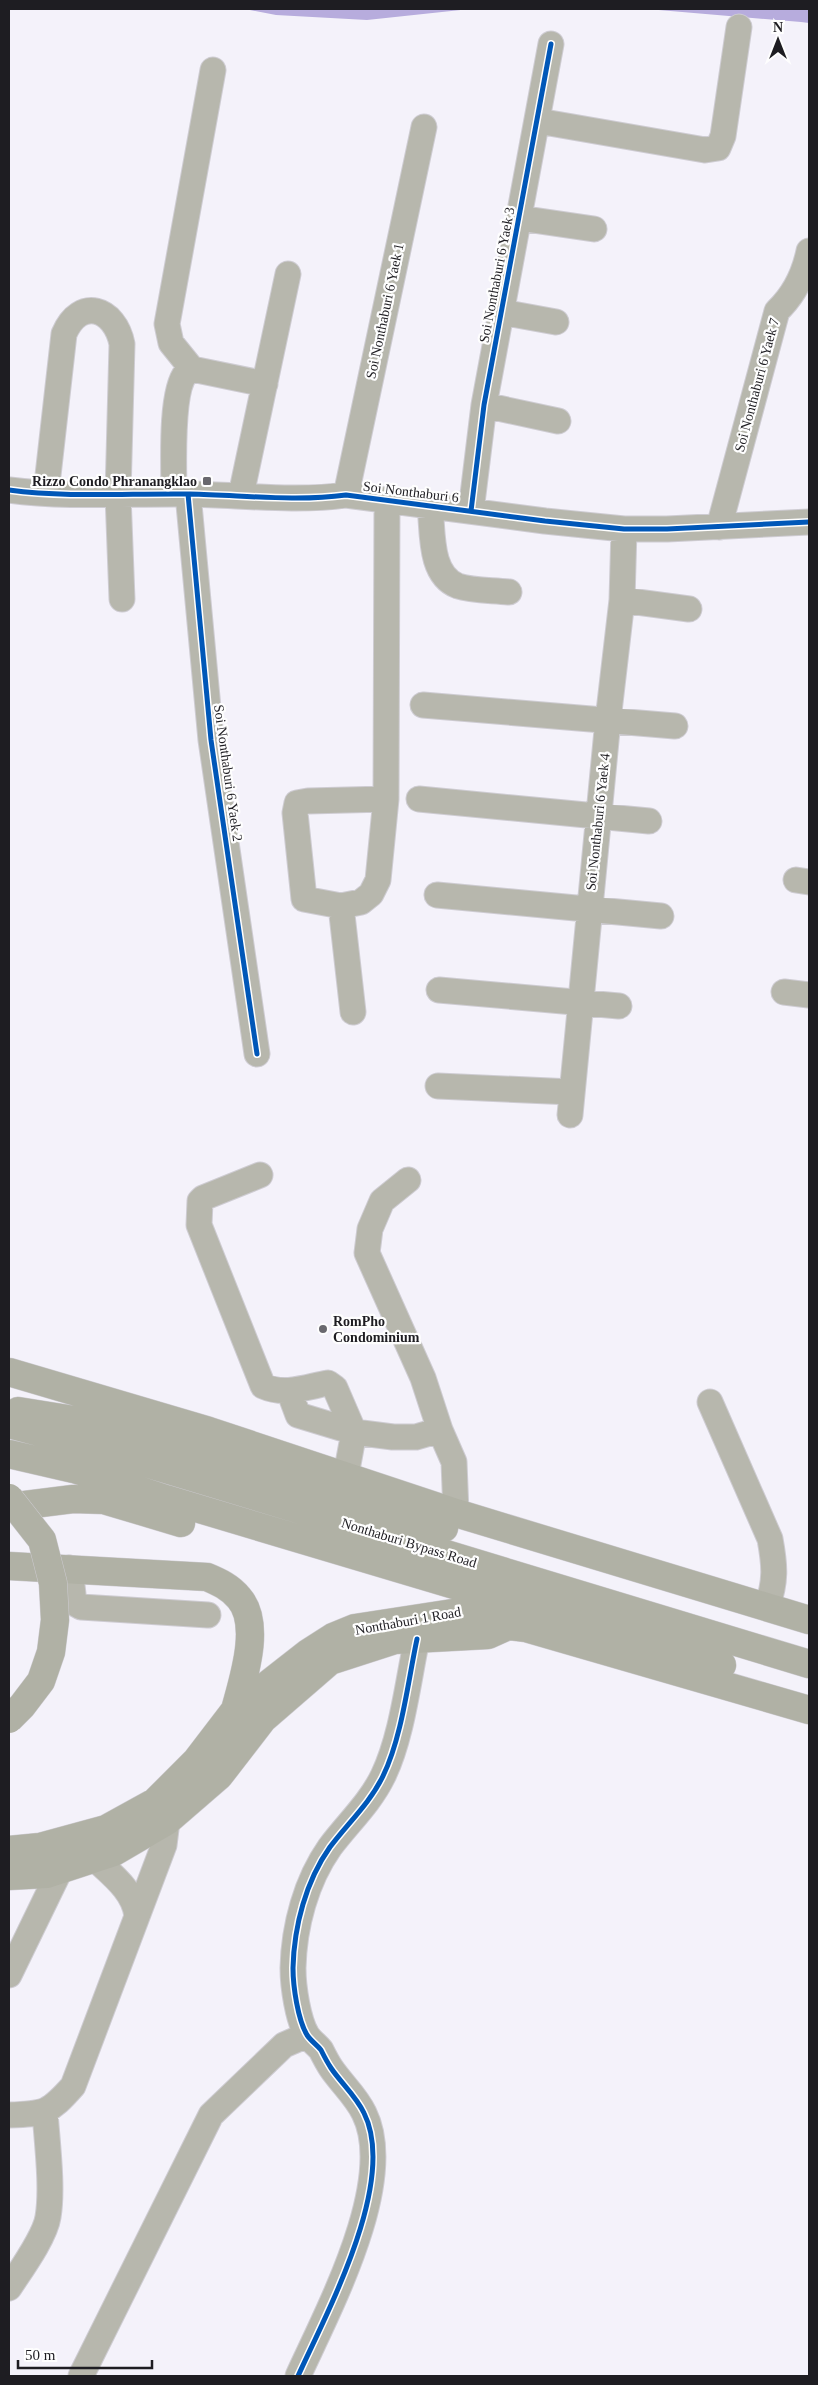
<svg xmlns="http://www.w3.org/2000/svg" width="818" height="2385" font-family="'Times New Roman',serif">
<rect width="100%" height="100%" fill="#f4f2fa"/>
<path fill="#b7acdd" d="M245,9H470L367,20L276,15Z
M647,9H809V23L801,22Z"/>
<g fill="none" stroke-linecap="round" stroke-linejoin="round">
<g stroke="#ceccd2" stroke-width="27">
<path id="minor" d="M213,70L167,324L171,343L192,369L265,384
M538,121L705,150L718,148L723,136L739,27
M519,218L594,229
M501,312L556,322
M484,405L558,421
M9,490C69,498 130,493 190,494C242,495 295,502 346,495L545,521L624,529H667L809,522
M46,493L64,334C80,296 115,308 122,344L118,495L122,599
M174,494C174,468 170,392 186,373C186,372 192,369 192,369
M188,494L211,740L257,1054
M241,495L288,274
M346,495L424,127
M430,506C433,532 429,575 458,586C473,591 493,590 509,592
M471,511L484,405L551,44
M719,527L777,311C795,294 804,275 809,251
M622,600L689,609
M423,705L675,726
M386,799L308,801L297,803L295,813L304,899L341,906L361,902L371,894L378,880L386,799L387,501
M419,799L649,821
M796,880L809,882
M437,895L661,916
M341,906L353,1012
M439,990L619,1006
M784,992L809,995
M438,1086L572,1092
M570,1115L608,720L622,600L624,529
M260,1175L203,1198L200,1201L199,1225L263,1386C285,1396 306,1387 328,1383L335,1388L354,1432L346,1475
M408,1180L382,1201L370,1229L367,1253L423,1378L440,1430L454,1462L456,1513
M289,1391L298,1415L354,1432L393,1437H416L440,1430
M710,1402L770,1539C775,1566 776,1581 767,1607
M70,1568L74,1603L81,1607L208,1615
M94,1858C112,1875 134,1891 137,1916
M9,1975L60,1870
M9,2115C45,2114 49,2113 73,2086L164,1845L167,1821
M9,2288C20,2271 45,2237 48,2217C53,2188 47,2142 45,2112
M81,2376L211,2115L284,2045L307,2035
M298,2376C327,2312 398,2181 364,2113C356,2096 341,2083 331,2068C327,2062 324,2056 321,2050C317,2045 311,2041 307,2035C298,2020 293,1987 293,1968C294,1926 306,1881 330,1847C348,1823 370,1803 383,1776C402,1737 408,1681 417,1639"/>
</g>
<g stroke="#ceccd2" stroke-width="29">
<path id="major" d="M9,1372L209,1431L456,1513L809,1620
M18,1411L87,1422L444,1528
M9,1424L83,1444L809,1664
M9,1454L74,1469L166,1499L722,1665
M9,1507L73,1499L104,1500L181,1523
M9,1566L207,1577C219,1582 230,1587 239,1598C262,1624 243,1680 235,1710
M9,1850L40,1847L106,1829L155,1802L196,1761L235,1710L308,1653L333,1637L355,1628L472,1610L508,1626L526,1628L809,1710
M9,1876L47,1874L114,1852L167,1821L219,1776L263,1719L330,1661L395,1640L488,1635L508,1626"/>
</g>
<use href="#minor" stroke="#b7b7ad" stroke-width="25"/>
<use href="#major" stroke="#b0b1a5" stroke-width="28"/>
<g stroke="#ceccd2" stroke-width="29" stroke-linecap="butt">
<path id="major-bridge" d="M9,1498L42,1540L53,1583L55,1620L51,1652L41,1681L22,1706L9,1719"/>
</g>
<use href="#major-bridge" stroke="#b0b1a5" stroke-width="28"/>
<g stroke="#fefefe" stroke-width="8">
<path id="cycleway" d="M9,490C69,498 130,493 190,494C242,495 295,502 346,495L545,521L624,529H667L809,522
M188,494L211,740L257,1054
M471,511L484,405L551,44
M298,2376C327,2312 398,2181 364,2113C356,2096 341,2083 331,2068C327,2062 324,2056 321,2050C317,2045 311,2041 307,2035C298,2020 293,1987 293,1968C294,1926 306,1881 330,1847C348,1823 370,1803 383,1776C402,1737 408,1681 417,1639"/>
</g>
<use href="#cycleway" stroke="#0057b8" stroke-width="5"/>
</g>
<g fill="#69686e" stroke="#fefefe" stroke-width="2">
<rect x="202" y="476" width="10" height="10" rx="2.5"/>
<circle cx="323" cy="1329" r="5"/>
</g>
<g text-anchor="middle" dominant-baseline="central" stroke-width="4.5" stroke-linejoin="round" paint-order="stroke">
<g font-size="14" fill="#1e1d22" stroke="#fefefe">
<text transform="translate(497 275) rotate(-79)">Soi Nonthaburi 6 Yaek 3</text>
<text transform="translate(385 311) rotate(-78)">Soi Nonthaburi 6 Yaek 1</text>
<text transform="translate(757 385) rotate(-75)">Soi Nonthaburi 6 Yaek 7</text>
<text transform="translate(411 492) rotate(7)">Soi Nonthaburi 6</text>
<text transform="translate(228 773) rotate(82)">Soi Nonthaburi 6 Yaek 2</text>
<text transform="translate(598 822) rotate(-84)">Soi Nonthaburi 6 Yaek 4</text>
<text transform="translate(409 1543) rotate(17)">Nonthaburi Bypass Road</text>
<text transform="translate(408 1621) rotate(-10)">Nonthaburi 1 Road</text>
</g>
<g font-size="14" font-weight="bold" fill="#1e1d22" stroke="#fefefe" text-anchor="end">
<text x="197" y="481">Rizzo Condo Phranangklao</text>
<text x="333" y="1321" text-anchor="start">RomPho<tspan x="333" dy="16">Condominium</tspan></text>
</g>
</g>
<rect width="818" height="2385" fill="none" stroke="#1e1d22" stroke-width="20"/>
<g transform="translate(778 40)" stroke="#fefefe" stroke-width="4" paint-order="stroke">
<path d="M0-4L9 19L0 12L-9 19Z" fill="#1e1d22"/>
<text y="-8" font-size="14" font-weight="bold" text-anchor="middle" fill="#1e1d22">N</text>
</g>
<path d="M18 2360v8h134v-8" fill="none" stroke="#1e1d22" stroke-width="2.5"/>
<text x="25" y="2360" font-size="15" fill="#1e1d22" stroke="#fefefe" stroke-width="4" paint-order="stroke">50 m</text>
</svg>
